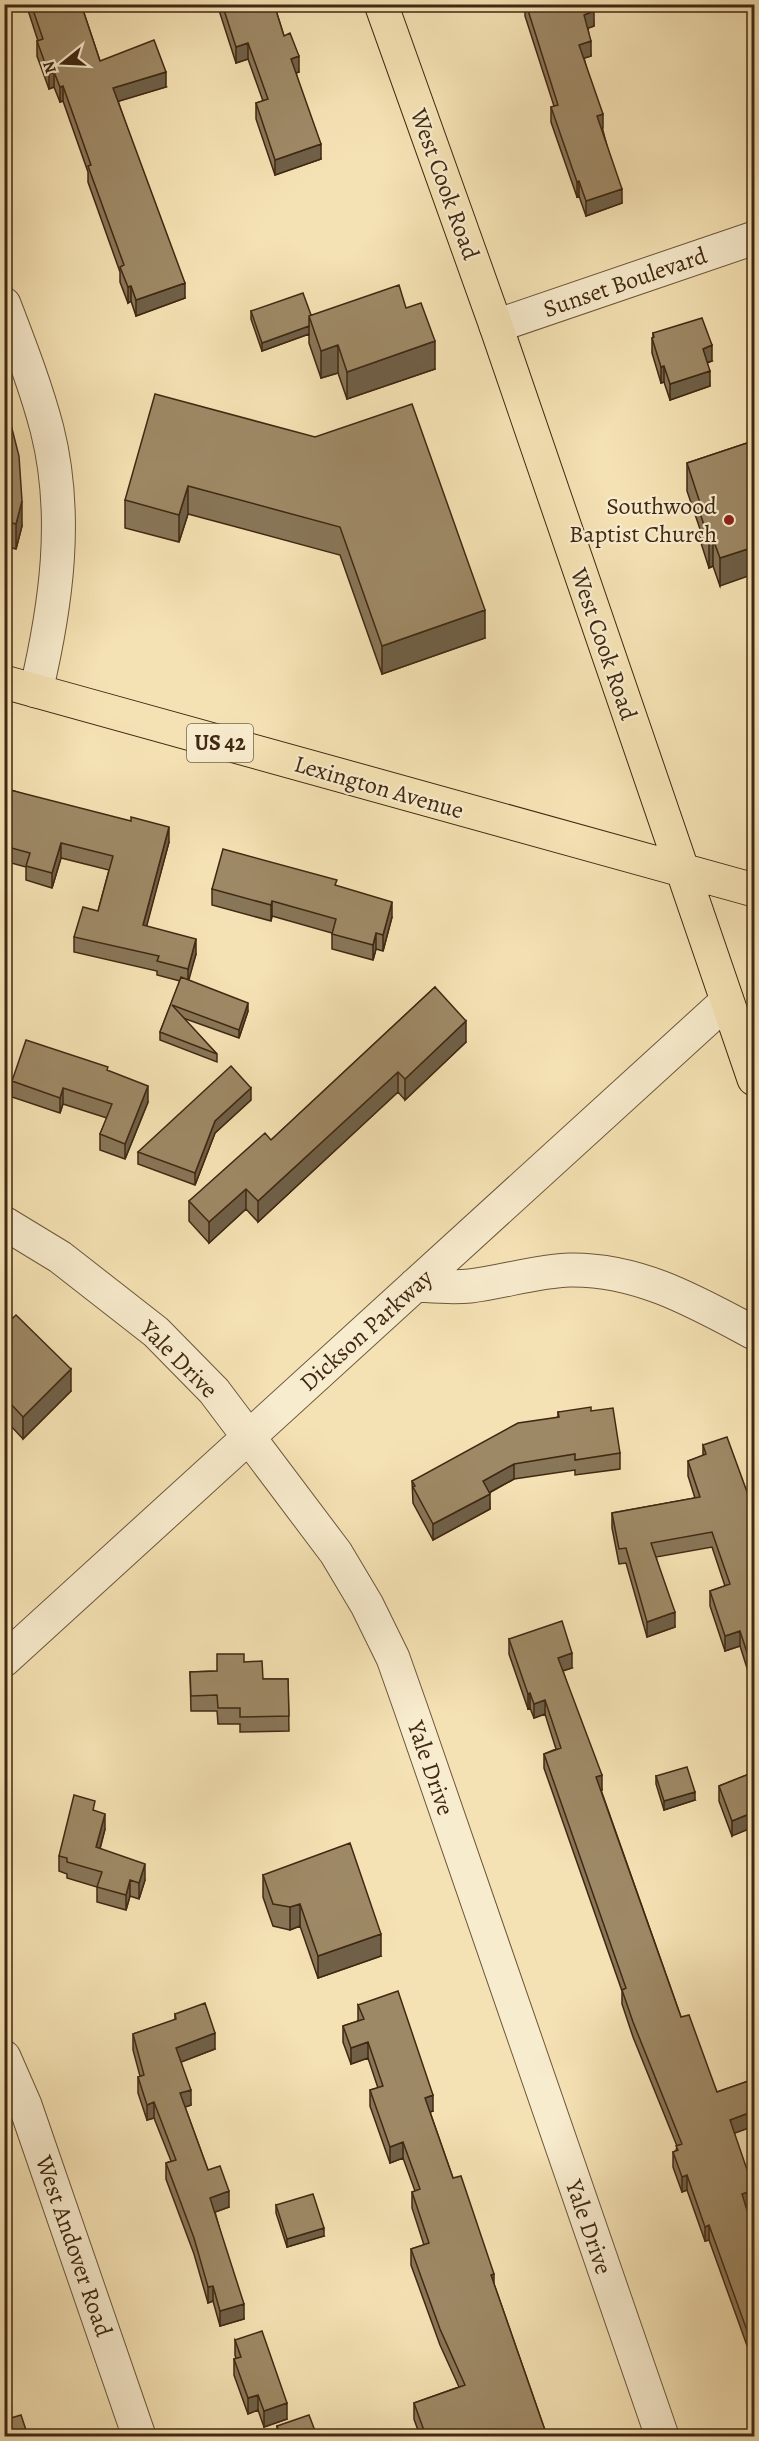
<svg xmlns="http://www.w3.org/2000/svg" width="759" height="2441" font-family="Alegreya,serif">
<rect width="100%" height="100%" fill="#f5e2b4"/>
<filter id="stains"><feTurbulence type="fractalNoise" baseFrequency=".00333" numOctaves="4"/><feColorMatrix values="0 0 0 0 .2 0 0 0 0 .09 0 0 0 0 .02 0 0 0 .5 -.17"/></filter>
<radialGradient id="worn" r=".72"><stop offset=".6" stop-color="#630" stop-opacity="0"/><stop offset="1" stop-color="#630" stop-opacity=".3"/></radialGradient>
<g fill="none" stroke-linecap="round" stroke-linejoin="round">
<g stroke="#6d563a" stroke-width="35">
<path id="minor" d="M4,304C20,346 36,387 47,429C69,516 56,606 36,691
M496,326L754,238
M4,1223L60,1257L156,1332L214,1391L336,1553L367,1605L393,1658L411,1709L662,2436
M415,1285C433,1286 452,1288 470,1286C503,1282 537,1271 570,1270C639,1269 696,1302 754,1333
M4,1660L727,1001
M4,2057L25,2105L139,2436"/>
</g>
<g stroke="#402812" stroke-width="35">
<path id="major" d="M381,4L496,326L754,1079
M4,682L754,890"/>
</g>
<use href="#minor" stroke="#f8ecce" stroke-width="33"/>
<use href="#major" stroke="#f5e2b4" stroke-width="33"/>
</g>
<path fill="#887658" stroke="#402812" stroke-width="1.5" d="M26,4H81L100,61L166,87L118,101L185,298L136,316L131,301L128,303L120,282V272L88,182V172L63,101L60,102L54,87L49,89L37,56V41H38Z
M217,4H274L284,36L299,72L296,73L321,159L275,175L256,119V103L263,101L248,59L236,63Z
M525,4H592L594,26L588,28L591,56L584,58L622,203L586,216L579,196L577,197L551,122V107L554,106L525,16Z
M406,308L435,369L347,399L338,373L321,378L309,343V334L262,351L251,319V311L311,315Z
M653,333L712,361L707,363L710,386L670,400L664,382L661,383L652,353V338L653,337Z
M4,412L22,526L16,549L4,546Z
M315,437L485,638L382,674L340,555L188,514L179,542L125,528V500Z
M747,443L720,586L713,566L709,568L700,540V529L687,491V463Z
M4,782L11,790L169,842L146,926L196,954L188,980L248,1011L239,1038L183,1018L217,1054V1062L160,1040V1032L180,981L157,975V971L74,952V937L98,911L109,870L61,858L52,888L26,880V867L4,861Z
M337,886L392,917L383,951L376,949L373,960L332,949V933L272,916L271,921L212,905V889Z
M435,987L466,1042L405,1100L398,1092L258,1222L246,1209L209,1243L189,1221V1201L271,1140Z
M108,1071L148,1102L125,1159L100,1150V1134L107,1118L63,1104L60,1113L12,1097V1081Z
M251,1100L215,1133L195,1185L138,1164V1152Z
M4,1326L71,1391L23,1439L10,1425L4,1430Z
M591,1411L620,1453V1469L575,1475V1470L514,1479L489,1493L490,1509L433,1540L413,1503L412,1481L558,1417V1412Z
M703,1445L754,1511V1690L740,1646L725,1651L710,1606V1591L725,1586L712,1547L656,1557L675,1627L647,1637L626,1563L619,1564L612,1528V1513L695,1498L688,1476V1461L703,1456Z
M509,1639L572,1668L563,1671L602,1790H601L681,2017L717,2092L754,2079V2126L734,2133L754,2205L746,2207L754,2233V2365L709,2240L705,2241L687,2190L682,2192L673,2167V2152L676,2151L677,2146L633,2037L622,2004V1991L544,1768V1754L556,1749L545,1714L534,1718L530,1708L528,1709L509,1654Z
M244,1662L263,1679H288L289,1731L240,1732V1724H218L217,1711H191L190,1672L217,1671Z
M754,1772L732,1836L719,1801V1786Z
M656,1776L695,1800L664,1810L656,1784Z
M95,1811L105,1829L100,1849L145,1880L139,1899L130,1896L126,1910L97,1902V1887L67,1878V1874L59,1871V1856Z
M263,1875L381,1956L318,1978L300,1926L290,1930L273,1926L263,1897Z
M358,2005L433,2111L430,2112L453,2178L494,2284L547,2436H420L414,2419V2403L459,2387L440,2345L411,2265V2249L424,2245L412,2208V2192L415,2191L403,2158L390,2163L370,2106V2090L378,2088L368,2058L351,2064L343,2042V2026L358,2021Z
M175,2014L215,2049L181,2062L191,2105L185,2107L208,2170L229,2207L215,2212L244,2319L220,2326L213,2301L208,2303L194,2254L166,2179V2163L171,2161L154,2118L147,2120L138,2093V2077L140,2076L133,2050V2034L175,2020Z
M276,2205L324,2236L287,2247L276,2213Z
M235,2340L287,2419L264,2427L258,2410L248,2414L234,2375V2359H236L235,2355Z
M277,2426L317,2436H277Z"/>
<path fill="#6f6047" stroke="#402812" stroke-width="1.5" d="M594,11V26L584,30V15Z
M591,41V56L579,60V45Z
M248,43V59L236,63V47Z
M299,56V72L291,75V59Z
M54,72V87L49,89V74Z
M166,72V87L113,103V88Z
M63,86V101L60,102V87Z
M603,114V128L597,130V116Z
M321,144V159L275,175V160Z
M579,181V196L577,197V182Z
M622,189V203L586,216V201Z
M185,283V298L136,316V300Z
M131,286V301L128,303V287Z
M309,326V334L262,351V343Z
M435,341V369L347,399V372Z
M338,345V373L321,378V351Z
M712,345V361L703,364V349Z
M664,366V382L661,383V367Z
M710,371V386L670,400V384Z
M188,486V514L179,542V515Z
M22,501V526L16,549V524Z
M713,539V566L709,568V540Z
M754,547V574L720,586V558Z
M485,610V638L382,674V646Z
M169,827V842L143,940V925Z
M61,843V858L52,888V873Z
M272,901V916L271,921V905Z
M392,902V917L383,951V935Z
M376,933V949L373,960V945Z
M196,939V954L188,983V969Z
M248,1003V1011L239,1038V1030Z
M466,1021V1042L405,1100V1079Z
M398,1072V1092L258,1222V1201Z
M148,1086V1102L125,1159V1144Z
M63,1088V1104L60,1113V1098Z
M251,1088V1100L215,1133L195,1185V1173L215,1121Z
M246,1189V1209L209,1243V1222Z
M71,1369V1391L23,1439V1417Z
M10,1403V1425L4,1430V1408Z
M514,1464V1479L483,1496V1481Z
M490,1494V1509L433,1540V1524Z
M754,1513V1528L750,1514Z
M675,1612V1627L647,1637V1622Z
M740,1631V1646L725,1651V1636Z
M572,1653V1668L558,1672V1658Z
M530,1693V1708L528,1709V1694Z
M545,1700V1714L534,1718V1704Z
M602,1775V1790L596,1792V1777Z
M695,1792V1800L664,1810V1801Z
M754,1812V1827L732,1836V1821Z
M105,1814V1829L96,1863V1847Z
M145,1864V1880L139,1899V1883Z
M130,1880V1896L126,1910V1895Z
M300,1904V1926L290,1930V1907Z
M381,1934V1956L318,1978V1956Z
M215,2033V2049L176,2064V2048Z
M368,2042V2058L351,2064V2048Z
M191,2090V2105L180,2109V2093Z
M433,2095V2111L425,2114V2098Z
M154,2102V2118L147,2120V2105Z
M754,2111V2126L730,2135V2120Z
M403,2142V2158L390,2163V2147Z
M687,2175V2190L682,2192V2177Z
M754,2190V2205L742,2209V2194Z
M229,2191V2207L210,2214V2198Z
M709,2225V2240L705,2241V2227Z
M324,2228V2236L287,2247V2239Z
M494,2274V2290L491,2275Z
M213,2286V2301L208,2303V2287Z
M244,2304V2319L220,2326V2311Z
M258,2395V2410L248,2414V2398Z
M287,2403V2419L264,2427V2411Z"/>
<path fill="#9e8966" stroke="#402812" stroke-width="1.5" d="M31,4H81L100,61L154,40L166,72L113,88L185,283L136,300L131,286L128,287L120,267L124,265L88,166L91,165L63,86L60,87L54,72L49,74L37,41L43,39Z
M222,4H274L284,36L290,33L299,56L291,59L321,144L275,160L256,103L268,99L248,43L236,47Z
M526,4H592L594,11L584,15L591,41L579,45L603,114L597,116L622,189L586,201L579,181L577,182L551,107L558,105Z
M399,285L406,308L421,303L435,341L347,372L338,345L321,351L309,316Z
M303,293L311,315L309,316V326L262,343L251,311Z
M702,318L712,345L703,349L710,371L670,384L664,366L661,367L652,338L654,337L653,333Z
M155,394L315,437L412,404L485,610L382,646L340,527L188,486L179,515L125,500Z
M4,412L8,413L19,456L22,501L16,524L4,521Z
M747,443L754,465V547L720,558L713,539L709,540L700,513L703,512L687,463Z
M4,782L11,784L10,790L131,821V817L169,827L143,925L196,939L188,969L157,961L159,956L74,937L83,907L98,911L113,856L61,843L52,873L26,866L30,853L4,846Z
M223,849L337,880L335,885L392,902L383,935L376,933L373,945L332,934L336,919L272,901L271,905L212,889Z
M181,977L248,1003L239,1030L172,1005L217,1054L160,1032Z
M435,987L466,1021L405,1079L398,1072L258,1201L246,1189L209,1222L189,1201L265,1133L271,1140Z
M26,1040L108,1067L107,1070L148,1086L125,1144L100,1134L112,1104L63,1088L60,1098L12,1081Z
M231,1066L251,1088L215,1121L195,1173L138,1152Z
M16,1315L71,1369L23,1417L10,1403L4,1408V1363L11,1357L4,1350V1326Z
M591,1407V1411L613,1408L620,1453L575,1460V1454L514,1464L483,1481L490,1494L433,1524L413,1487L415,1486L412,1481L518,1423L559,1417L558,1412Z
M727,1437L754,1511V1513L750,1514L754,1528V1674L740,1631L725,1636L710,1591L730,1584L712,1532L651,1543L675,1612L647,1622L626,1548L619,1549L612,1513L700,1497L688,1461L706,1454L703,1445Z
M562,1621L572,1653L558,1658L602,1775L596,1777L681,2017L689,2015L717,2092L754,2079V2111L730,2120L754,2190L742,2194L754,2233V2350L709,2225L705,2227L687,2175L682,2177L673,2152L678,2150L676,2146L682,2144L633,2022L622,1990L626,1988L544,1754L561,1748L545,1700L534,1704L530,1693L528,1694L509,1639Z
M217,1654H244V1662L262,1661L263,1679H288L289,1716L240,1717V1708H218L217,1695L191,1696L190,1672L217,1671Z
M687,1767L695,1792L664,1801L656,1776Z
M754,1772V1812L732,1821L719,1786Z
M74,1795L95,1801L93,1810L105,1814L96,1847L145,1864L139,1883L130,1880L126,1895L97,1887L102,1872L67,1862V1858L59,1856Z
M350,1843L381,1934L318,1956L300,1904L290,1907L273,1904L263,1875Z
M398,1991L433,2095L425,2098L453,2178L461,2176L494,2274L491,2275L547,2436H426L414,2403L465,2385L440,2329L411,2249L429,2243L412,2192L420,2189L403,2142L390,2147L370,2090L383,2086L368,2042L351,2048L343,2026L364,2019L358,2005Z
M205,2003L215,2033L176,2048L191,2090L180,2093L208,2170L220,2166L229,2191L210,2198L244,2304L220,2311L213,2286L208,2287L194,2238L166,2163L176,2160L154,2102L147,2105L138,2077L144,2075L133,2034L176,2019L175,2014Z
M313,2194L324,2228L287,2239L276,2205Z
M262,2331L287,2403L264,2411L258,2395L248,2398L234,2359L241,2357L235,2340Z
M4,2401L11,2418L21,2415L28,2436H4Z
M309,2415L317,2436H281L277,2426Z"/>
<circle fill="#8f2418" stroke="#f8ecce" stroke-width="2" cx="729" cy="520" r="6"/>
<g text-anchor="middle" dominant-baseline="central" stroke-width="4.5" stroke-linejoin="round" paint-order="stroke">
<rect fill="#f8ecce" stroke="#77634a" stroke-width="1.5" x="187" y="724" width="66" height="38" rx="4.5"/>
<g font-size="22" font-weight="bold" fill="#402812">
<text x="220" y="743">US 42</text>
</g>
<g font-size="24" fill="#402812" stroke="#f8ecce">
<text transform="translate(445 184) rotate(70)">West Cook Road</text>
<text transform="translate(625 282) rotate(-19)">Sunset Boulevard</text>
<text transform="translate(604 644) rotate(71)">West Cook Road</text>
<text transform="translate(379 787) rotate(16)">Lexington Avenue</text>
<text transform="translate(366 1330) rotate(-42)">Dickson Parkway</text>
<text transform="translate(179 1359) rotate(45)">Yale Drive</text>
<text transform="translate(431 1768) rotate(71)">Yale Drive</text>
<text transform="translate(589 2227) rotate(71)">Yale Drive</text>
<text transform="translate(74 2246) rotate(71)">West Andover Road</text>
</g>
<g font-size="24" fill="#402812" stroke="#f8ecce" text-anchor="end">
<text x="717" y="506">Southwood<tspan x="717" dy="28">Baptist Church</tspan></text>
</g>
</g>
<rect width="759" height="2441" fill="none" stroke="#f5e2b4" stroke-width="24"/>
<rect x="6" y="6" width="747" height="2429" fill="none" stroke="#402812" stroke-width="3"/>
<rect x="12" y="12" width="735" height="2417" fill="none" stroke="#402812" stroke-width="1.5"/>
<g transform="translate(63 63) rotate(252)" stroke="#f8ecce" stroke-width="4.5" paint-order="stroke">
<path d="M0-4.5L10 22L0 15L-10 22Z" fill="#402812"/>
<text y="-9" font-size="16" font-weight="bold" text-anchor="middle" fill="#402812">N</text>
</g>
<rect width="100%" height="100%" filter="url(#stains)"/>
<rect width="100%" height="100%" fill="url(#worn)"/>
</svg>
